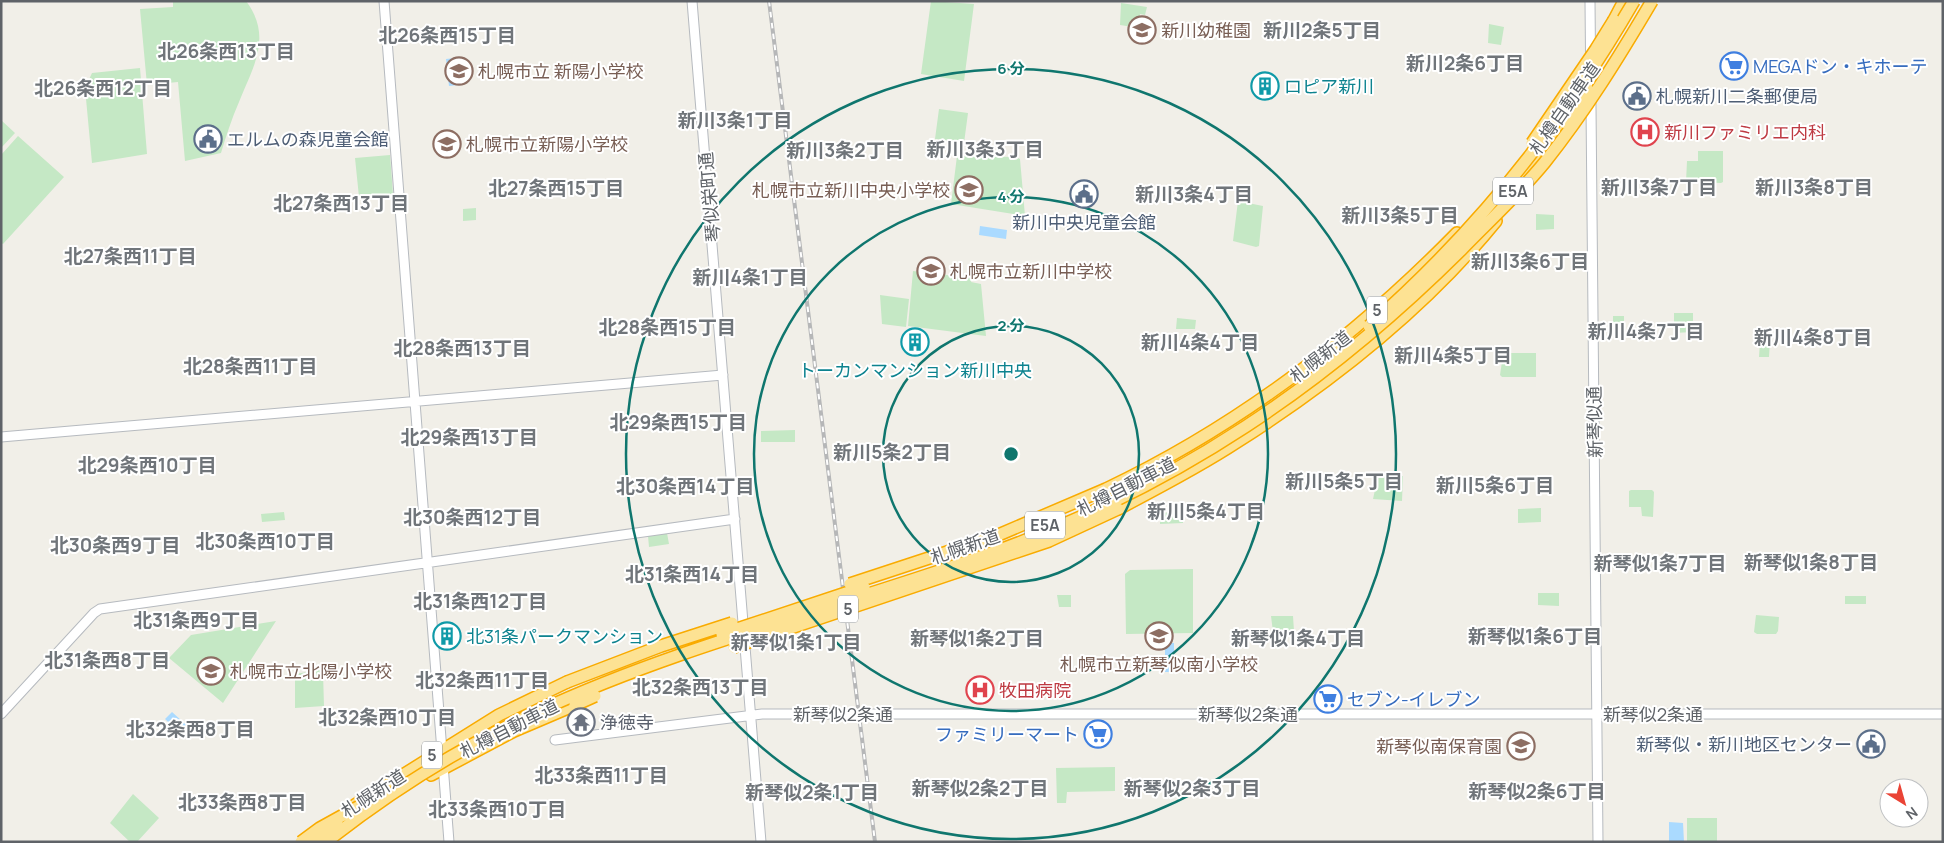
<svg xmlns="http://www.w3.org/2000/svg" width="1944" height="843" font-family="Manrope,'Noto Sans JP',sans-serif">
<rect width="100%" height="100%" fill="#f1efe8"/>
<path fill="#c5e8c5" d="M173,1H246C273,37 253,67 239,102C232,118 226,136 221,153L185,161L178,82L147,85L140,9L173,7Z
M931,1L974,4L964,81L921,74Z
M1121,3L1147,7L1145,15L1140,14L1139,22H1134L1133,27L1120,25Z
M1489,24L1504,27L1501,45L1488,43Z
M140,68L147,154L92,163L85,88L92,73Z
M939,109L968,113L964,143L935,139Z
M1,120L15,133L1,148Z
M18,136L64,177L3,244L1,243V155Z
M1698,151H1723V182L1721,183L1686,182L1687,161H1698Z
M390,155L393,194L359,197L355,158Z
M957,156L1016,157L1020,159L1025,216L951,204Z
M1238,201L1263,206L1259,246L1256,247L1233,241Z
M476,208V220L463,221V209Z
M1536,214L1554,215V229L1536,230Z
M913,271L972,278L971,282L981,284L986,336L908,326Z
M880,295L909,299L906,327L882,324Z
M1674,313H1693V332L1674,333Z
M1613,316H1624V332L1613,333Z
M1177,318L1196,320L1195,329H1176Z
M1762,340H1770L1769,357H1759L1760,342Z
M1505,353H1536V377H1502L1500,375L1503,355Z
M795,430V442H761V431Z
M1378,476H1403L1402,501L1373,499Z
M1631,490H1652L1654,492L1653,517L1642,516L1641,507H1629V491Z
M1541,508V522L1518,523V509Z
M284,512L285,520L262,522L261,514Z
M1183,512V523L1160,524V513Z
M667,533L669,544L649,547L648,536Z
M1193,569V633L1126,634L1125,574L1130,570Z
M1559,593V606L1538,605V593Z
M1057,595H1071V607H1059Z
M1845,596H1866V604H1845Z
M1756,615L1779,617L1778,631L1776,634H1757L1754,632Z
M1271,616H1293L1294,631L1273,632Z
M276,621L223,703L169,658L191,635Z
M319,670L323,672L324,706L295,708V674Z
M1115,767V791L1067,792L1066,803H1057L1056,768Z
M133,794L159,818L137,842H130L110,823Z
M1687,818H1717V842H1687Z"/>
<path fill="#aadaff" d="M455,58L458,85L449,86L446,59Z
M980,226L1007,230L1006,239L979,235Z
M1165,643H1174V672H1165Z
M172,712L192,730L185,738L165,719Z
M1669,822L1683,823L1684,842H1669Z"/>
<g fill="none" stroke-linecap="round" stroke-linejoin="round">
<g stroke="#b6babf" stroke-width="11">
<path id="secondary" d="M384,1L449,842
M692,1L761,842
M1590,1L1598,842
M1,437L723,375
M1,714L94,613L100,609L735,519
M555,740L762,714H1943"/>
</g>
<g stroke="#f9ab00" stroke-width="14">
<path id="highway" d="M1614,20L1624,1
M1513,191L1565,123
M1106,489C1239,426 1354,338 1457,233
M1118,509C1158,488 1199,467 1237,442C1331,382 1426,307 1496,221
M431,775L514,731L575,705
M355,805L499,715L567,682"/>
</g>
<use href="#secondary" stroke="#fff" stroke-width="9"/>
<use href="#highway" stroke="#fde293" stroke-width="11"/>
<g stroke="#b6b7b8" stroke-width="4">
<path id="rail" d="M769,1L875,842"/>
</g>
<use href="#rail" stroke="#fff" stroke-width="2" stroke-dasharray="5.5" stroke-linecap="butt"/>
<g stroke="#f9ab00" stroke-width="14" stroke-linecap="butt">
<path id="highway-bridge" d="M1565,123L1588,90
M1532,143L1596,49L1614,20
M1369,326C1475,233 1563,124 1634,1
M850,584L996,536L1106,489
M722,634L864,587
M734,647L1049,541L1118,509
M567,682L661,646L732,623
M575,705L595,696
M301,842L320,828L367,802
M313,842L337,824
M326,842C391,791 464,745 539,711C686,643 846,606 997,551C1178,485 1325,385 1461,250C1489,221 1519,194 1545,162C1585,112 1619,57 1652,1"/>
</g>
<use href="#highway-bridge" stroke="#fde293" stroke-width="11"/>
</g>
<g fill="none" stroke="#0f766e" stroke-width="2.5">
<circle cx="1011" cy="454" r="128"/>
<circle cx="1011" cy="454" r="257"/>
<circle cx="1011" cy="454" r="385"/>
</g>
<defs>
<g id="school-ring" transform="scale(1.4375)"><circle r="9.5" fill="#fff" stroke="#8d6e63" stroke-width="1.5"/><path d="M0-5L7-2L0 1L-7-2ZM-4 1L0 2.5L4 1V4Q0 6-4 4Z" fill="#8d6e63"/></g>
<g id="supermarket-ring" transform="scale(1.4375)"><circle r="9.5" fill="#fff" stroke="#3f7fe0" stroke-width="1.5"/><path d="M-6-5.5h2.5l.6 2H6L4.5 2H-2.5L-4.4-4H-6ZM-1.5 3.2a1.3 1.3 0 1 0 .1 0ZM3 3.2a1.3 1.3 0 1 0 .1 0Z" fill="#3f7fe0"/></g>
<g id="building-ring" transform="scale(1.4375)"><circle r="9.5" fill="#fff" stroke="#0f9aa8" stroke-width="1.5"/><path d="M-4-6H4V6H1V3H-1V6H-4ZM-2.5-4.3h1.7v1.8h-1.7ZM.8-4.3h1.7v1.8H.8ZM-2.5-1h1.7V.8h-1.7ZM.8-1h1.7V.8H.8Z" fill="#0f9aa8"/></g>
<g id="civic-ring" transform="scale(1.4375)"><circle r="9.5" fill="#fff" stroke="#5c6f8a" stroke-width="1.5"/><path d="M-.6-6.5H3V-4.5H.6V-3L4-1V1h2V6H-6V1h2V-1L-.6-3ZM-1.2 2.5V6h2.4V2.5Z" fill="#5c6f8a"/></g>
<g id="hospital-ring" transform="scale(1.4375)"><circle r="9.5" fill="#fff" stroke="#e0444e" stroke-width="1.5"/><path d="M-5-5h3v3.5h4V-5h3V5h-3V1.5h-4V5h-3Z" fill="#e0444e"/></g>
<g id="temple-ring" transform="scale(1.4375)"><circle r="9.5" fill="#fff" stroke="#6b7280" stroke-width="1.5"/><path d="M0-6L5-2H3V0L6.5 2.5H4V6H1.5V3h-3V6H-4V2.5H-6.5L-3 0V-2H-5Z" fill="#6b7280"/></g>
</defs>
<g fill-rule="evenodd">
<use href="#school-ring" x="1142" y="30"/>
<use href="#supermarket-ring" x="1734" y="66"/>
<use href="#school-ring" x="459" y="71"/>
<use href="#building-ring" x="1265" y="86"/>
<use href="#civic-ring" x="1637" y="96"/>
<use href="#hospital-ring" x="1645" y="132"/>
<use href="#civic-ring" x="208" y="139"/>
<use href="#school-ring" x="447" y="144"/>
<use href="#school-ring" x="969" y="190"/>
<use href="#civic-ring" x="1084" y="194"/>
<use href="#school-ring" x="931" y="271"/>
<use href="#building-ring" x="915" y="342"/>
<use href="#building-ring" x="447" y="636"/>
<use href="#school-ring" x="1159" y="636"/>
<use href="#school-ring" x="211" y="671"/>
<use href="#hospital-ring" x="980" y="690"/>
<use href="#supermarket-ring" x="1328" y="699"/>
<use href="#temple-ring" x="581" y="722"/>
<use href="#supermarket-ring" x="1098" y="734"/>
<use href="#civic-ring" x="1871" y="744"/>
<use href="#school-ring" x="1521" y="746"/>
</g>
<g text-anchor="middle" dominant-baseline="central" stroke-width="4" stroke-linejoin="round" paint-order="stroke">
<g fill="#fff" stroke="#8f9295" stroke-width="1">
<rect x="1493" y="177.5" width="40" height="27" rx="4"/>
<rect x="1367" y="296.5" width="20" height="27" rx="4"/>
<rect x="1025" y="511.5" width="40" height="27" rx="4"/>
<rect x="838" y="595.5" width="20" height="27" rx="4"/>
<rect x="422" y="741.5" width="20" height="27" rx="4"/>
</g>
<g font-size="16" font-weight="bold" fill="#5f6368">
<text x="1513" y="191">E5A</text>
<text x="1377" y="310">5</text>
<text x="1045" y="525">E5A</text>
<text x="848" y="609">5</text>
<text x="432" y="755">5</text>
</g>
<g font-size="18" fill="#785e54" stroke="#fff" text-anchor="start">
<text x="1161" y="30">新川幼稚園</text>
<text x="478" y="71">札幌市立 新陽小学校</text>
<text x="466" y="144">札幌市立新陽小学校</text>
<text x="950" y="190" text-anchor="end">札幌市立新川中央小学校</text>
<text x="950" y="271">札幌市立新川中学校</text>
<text x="1159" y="664" text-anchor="middle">札幌市立新琴似南小学校</text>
<text x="230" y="671">札幌市立北陽小学校</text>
<text x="1502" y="746" text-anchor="end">新琴似南保育園</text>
</g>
<g font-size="18" fill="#366cbe" stroke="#fff" text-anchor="start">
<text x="1753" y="66">MEGAドン・キホーテ</text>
<text x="1347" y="699">セブン-イレブン</text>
<text x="1079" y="734" text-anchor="end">ファミリーマート</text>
</g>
<g font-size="18" fill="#0d838f" stroke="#fff" text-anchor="start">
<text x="1284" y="86">ロピア新川</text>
<text x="915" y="370" text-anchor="middle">トーカンマンション新川中央</text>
<text x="466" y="636">北31条パークマンション</text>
</g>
<g font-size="18" fill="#4e5e75" stroke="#fff" text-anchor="start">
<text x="1656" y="96">札幌新川二条郵便局</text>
<text x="227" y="139">エルムの森児童会館</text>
<text x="1084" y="222" text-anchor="middle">新川中央児童会館</text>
<text x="1852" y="744" text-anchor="end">新琴似・新川地区センター</text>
</g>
<g font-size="18" fill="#5f6368" stroke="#fff">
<text transform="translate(1564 108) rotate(-55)">札樽自動車道</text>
<text transform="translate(709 197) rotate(-95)">琴似栄町通</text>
<text transform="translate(1320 356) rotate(-38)">札幌新道</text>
<text transform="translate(1594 422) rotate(-91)">新琴似通</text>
<text transform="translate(1126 486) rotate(-27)">札樽自動車道</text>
<text transform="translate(965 546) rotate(-19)">札幌新道</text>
<text x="843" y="714">新琴似2条通</text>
<text x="1248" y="714">新琴似2条通</text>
<text x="1653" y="714">新琴似2条通</text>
<text transform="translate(509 728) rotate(-27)">札樽自動車道</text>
<text transform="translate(373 793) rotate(-33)">札幌新道</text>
</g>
<g font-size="18" fill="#be3a42" stroke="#fff" text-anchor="start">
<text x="1664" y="132">新川ファミリエ内科</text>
<text x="999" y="690">牧田病院</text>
</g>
<g font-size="18" fill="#5b616d" stroke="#fff" text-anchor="start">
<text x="600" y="722">浄徳寺</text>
</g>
<g font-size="19" font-weight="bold" fill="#70757a" stroke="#fff">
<text x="1322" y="30">新川2条5丁目</text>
<text x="447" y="35">北26条西15丁目</text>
<text x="226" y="51">北26条西13丁目</text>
<text x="1465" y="63">新川2条6丁目</text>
<text x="103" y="88">北26条西12丁目</text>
<text x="735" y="120">新川3条1丁目</text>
<text x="985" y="149">新川3条3丁目</text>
<text x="845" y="150">新川3条2丁目</text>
<text x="1659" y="187">新川3条7丁目</text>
<text x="1814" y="187">新川3条8丁目</text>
<text x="556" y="188">北27条西15丁目</text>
<text x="1194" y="194">新川3条4丁目</text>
<text x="341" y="203">北27条西13丁目</text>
<text x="1400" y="215">新川3条5丁目</text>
<text x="130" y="256">北27条西11丁目</text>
<text x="1530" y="261">新川3条6丁目</text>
<text x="750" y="277">新川4条1丁目</text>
<text x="667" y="327">北28条西15丁目</text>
<text x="1646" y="331">新川4条7丁目</text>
<text x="1813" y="337">新川4条8丁目</text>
<text x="1200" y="342">新川4条4丁目</text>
<text x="462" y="348">北28条西13丁目</text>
<text x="1453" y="355">新川4条5丁目</text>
<text x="250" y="366">北28条西11丁目</text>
<text x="678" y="422">北29条西15丁目</text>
<text x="469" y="437">北29条西13丁目</text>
<text x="892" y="452">新川5条2丁目</text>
<text x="147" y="465">北29条西10丁目</text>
<text x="1344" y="481">新川5条5丁目</text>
<text x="1495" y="485">新川5条6丁目</text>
<text x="685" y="486">北30条西14丁目</text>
<text x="1206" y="511">新川5条4丁目</text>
<text x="472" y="517">北30条西12丁目</text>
<text x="265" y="541">北30条西10丁目</text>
<text x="115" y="545">北30条西9丁目</text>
<text x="1811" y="562">新琴似1条8丁目</text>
<text x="1660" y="563">新琴似1条7丁目</text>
<text x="692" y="574">北31条西14丁目</text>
<text x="480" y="601">北31条西12丁目</text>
<text x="196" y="620">北31条西9丁目</text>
<text x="1535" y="636">新琴似1条6丁目</text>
<text x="977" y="638">新琴似1条2丁目</text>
<text x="1298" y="638">新琴似1条4丁目</text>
<text x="796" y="642">新琴似1条1丁目</text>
<text x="107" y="660">北31条西8丁目</text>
<text x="482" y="680">北32条西11丁目</text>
<text x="700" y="687">北32条西13丁目</text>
<text x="387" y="717">北32条西10丁目</text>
<text x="190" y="729">北32条西8丁目</text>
<text x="601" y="775">北33条西11丁目</text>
<text x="980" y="788">新琴似2条2丁目</text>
<text x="1192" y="788">新琴似2条3丁目</text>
<text x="1537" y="791">新琴似2条6丁目</text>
<text x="812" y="792">新琴似2条1丁目</text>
<text x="242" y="802">北33条西8丁目</text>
<text x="497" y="809">北33条西10丁目</text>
</g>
</g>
<circle cx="1011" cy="454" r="8" fill="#0f766e" stroke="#fff" stroke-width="2.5"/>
<g font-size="15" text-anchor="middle" font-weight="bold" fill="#0f766e" stroke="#fff" stroke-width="4" stroke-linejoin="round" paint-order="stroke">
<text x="1011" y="74">6 分</text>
<text x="1011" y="202">4 分</text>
<text x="1011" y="331">2 分</text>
</g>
<rect width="1944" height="843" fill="none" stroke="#5f6368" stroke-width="5"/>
<g transform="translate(1904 803) rotate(143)"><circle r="24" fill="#ffffff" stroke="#bfc1c3"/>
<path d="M0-4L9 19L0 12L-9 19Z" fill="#ea4335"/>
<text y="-8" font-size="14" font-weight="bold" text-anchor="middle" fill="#5f6368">N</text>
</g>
</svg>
